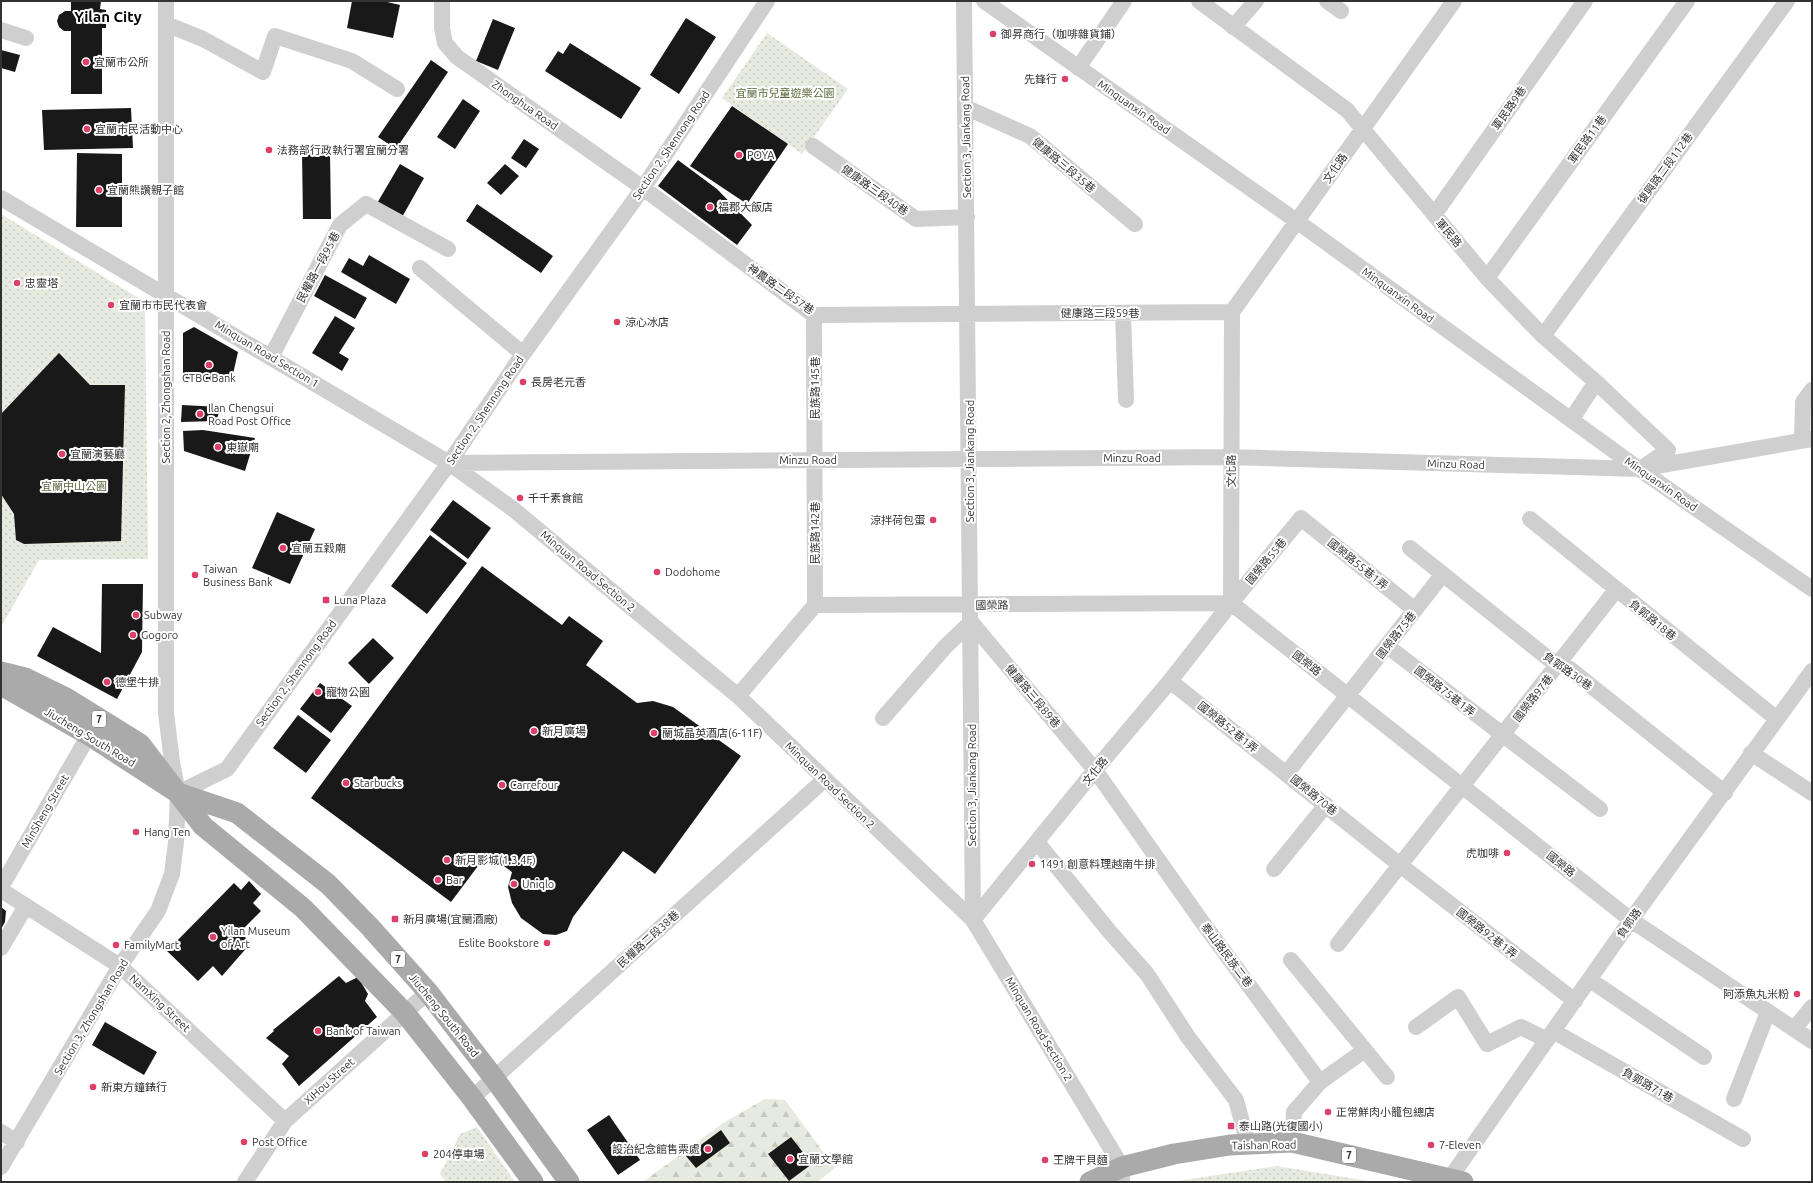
<svg xmlns="http://www.w3.org/2000/svg" width="1813" height="1183" font-family="Ubuntu,'Noto Sans TC',sans-serif">
<defs>
<pattern id="forest-firs" width="22" height="20" patternUnits="userSpaceOnUse"><rect width="22" height="20" fill="#e7eade"/><path d="M5 1l3.5 6h-7zM16 11l3.5 6h-7z" fill="#c7c9bf"/></pattern>
<pattern id="park-dots" width="8" height="8" patternUnits="userSpaceOnUse"><rect width="8" height="8" fill="#e7eade"/><path d="M2 2h.1M6 6h.1" fill="none" stroke="#c7c9bf" stroke-width="1.8" stroke-linecap="round"/></pattern>
</defs>
<rect width="100%" height="100%" fill="#fff"/>
<path fill="url(#forest-firs)" d="M765,1099L785,1100L835,1168L817,1182H643L723,1123Z"/>
<path fill="url(#park-dots)" d="M767,33L848,89L802,154L722,98Z
M1,214L145,302L148,559L39,560L1,627Z
M477,1127L515,1182H446L440,1174L460,1134Z
M1277,1166L1374,1182H1171Z"/>
<path fill="#191919" d="M71,1H101L100,9L106,10V28H102V94H71V31H64L59,27L57,21L59,15L65,11H71Z
M352,1H383L400,5L393,38L347,28Z
M686,18L716,37L679,94L650,75Z
M493,19L515,28L498,70L476,61Z
M570,43L641,88L621,119L545,71L558,51L563,54Z
M1,50L20,55L15,72L1,68Z
M431,60L448,72L396,149L378,137Z
M463,99L480,111L455,149L437,137Z
M732,106L788,144L747,204L690,166Z
M131,108L133,148L44,150L42,110Z
M524,139L539,149L526,168L511,158Z
M77,153L122,154V227H76Z
M302,153H330L331,219H303Z
M678,160L717,189L752,225L737,245L658,186Z
M400,164L424,178L401,219L376,205Z
M505,164L519,176L501,195L487,183Z
M477,204L553,256L541,273L466,221Z
M369,255L410,279L396,304L341,272L349,258L363,266Z
M325,275L367,298L355,319L314,296Z
M335,316L355,328L339,353L349,359L342,371L312,353Z
M194,327L238,352L231,383L183,378V333Z
M59,353L90,385H125L121,541L24,544L16,540L14,514L1,494V414Z
M182,405L221,407L216,421L181,422Z
M203,430L255,438L245,471L184,451L183,431Z
M453,500L491,528L468,559L430,530Z
M277,512L315,529L290,584L252,568Z
M430,535L467,563L427,614L391,586Z
M482,566L562,625L569,616L603,641L586,665L637,703L653,701L673,707L741,756L655,874L623,851L573,917L567,931L556,935L543,934L521,918L512,903L508,887L512,872L487,854L451,902L311,798Z
M102,584H143L142,652L117,699L37,656L53,627L101,653Z
M373,638L394,658L369,684L348,663Z
M320,683L352,706L331,733L300,709Z
M298,715L331,740L306,773L273,748Z
M249,881L261,894L253,903L261,911L241,931L250,944L222,976L213,966L198,981L167,951L234,883L241,890Z
M1,907L6,911L5,922L1,929Z
M339,976L346,983L358,977L368,994L365,1001L377,1017L299,1086L282,1064L289,1056L266,1038L274,1031L273,1030Z
M105,1022L157,1052L144,1075L92,1045Z
M609,1115L640,1160L618,1175L587,1130Z
M721,1130L730,1143L696,1168L686,1156Z
M791,1137L812,1164L789,1181L768,1154Z"/>
<g fill="none" stroke-linecap="round" stroke-linejoin="round">
<path stroke="#cfcfcf" stroke-width="16" d="M442,1V28L445,43L457,57L643,188L814,315L1232,312
M964,1L973,920
M984,1L1298,222L1639,469L1812,589
M1199,1L1347,110L1487,278L1543,336L1596,382L1668,450L1645,466
M1327,1L1341,11
M166,24L203,39L263,72L275,36L352,61L397,89
M1233,27L1256,1
M1,30L26,38
M1078,68L1124,1
M965,107L1030,136L1135,224
M813,146L916,219L967,217
M1,198L449,463L513,509L738,696L973,920L1122,1167V1182
M1434,215L1585,1
M420,268L523,354
M1487,278L1687,1
M1123,313L1126,400
M814,315L815,605
M1543,336L1787,1
M271,357L340,225L366,204L448,249
M1571,420L1596,382
M1802,440L1803,402L1812,390
M449,463L1231,457L1639,469L1812,439
M1530,519L1777,719
M1410,548L1549,659L1570,669L1725,793
M1231,603L1301,518L1415,610
M1387,646L1600,809
M1170,681L1400,865L1575,1001
M738,696L815,605L1231,603L1631,920L1812,1041
M883,718L945,647L971,622L1095,770L1200,919L1320,1082L1294,1112L1292,1142
M1751,753L1812,793
M1286,774L1443,574
M178,793L227,769L449,463L523,354L643,188L767,1
M1037,842L1109,931L1147,974L1188,1037L1236,1100L1248,1144
M1274,869L1326,805
M1,887L89,735
M1,890L120,966L285,1121
M973,920L1095,770L1170,681L1231,603L1232,312L1454,1
M1338,944L1616,590
M1,948L26,906
M1291,960L1387,1077
M1590,980L1704,1057
M1416,1027L1458,997L1487,1044L1521,1027L1547,1040
M1794,1029L1812,1007
M1553,1031L1743,1139
M1320,1082L1365,1050
M472,1098L824,780
M1734,1099L1768,1012
M1,1132L17,1142
M1,1167L120,966L158,911L172,874L176,842L178,793L172,762L166,713V1
M1450,1178L1631,920L1812,671
M245,1182L285,1121L428,992"/>
<path stroke="#aaa" stroke-width="21" d="M1,672L25,678L66,698L140,744L203,826L303,908L405,1013L472,1098L533,1182
M1,685L89,735L178,793L237,813L328,884L370,927L428,992L494,1078L569,1182
M1090,1182L1122,1167L1174,1154L1230,1145L1292,1142L1463,1182"/>
</g>
<g fill="#dd3f68" stroke="#fff" stroke-width="1.5">
<circle cx="993" cy="34" r="4"/>
<circle cx="86" cy="62" r="4"/>
<circle cx="1065" cy="79" r="4"/>
<circle cx="87" cy="129" r="4"/>
<circle cx="269" cy="150" r="4"/>
<circle cx="739" cy="155" r="4"/>
<circle cx="99" cy="190" r="4"/>
<circle cx="710" cy="207" r="4"/>
<circle cx="17" cy="283" r="4"/>
<circle cx="111" cy="305" r="4"/>
<circle cx="617" cy="322" r="4"/>
<circle cx="209" cy="365" r="4"/>
<circle cx="523" cy="382" r="4"/>
<circle cx="200" cy="414" r="4"/>
<circle cx="218" cy="447" r="4"/>
<circle cx="62" cy="454" r="4"/>
<circle cx="520" cy="498" r="4"/>
<circle cx="933" cy="520" r="4"/>
<circle cx="283" cy="548" r="4"/>
<circle cx="657" cy="572" r="4"/>
<circle cx="195" cy="575" r="4"/>
<rect x="322" y="596" width="8" height="8" rx="2"/>
<circle cx="136" cy="615" r="4"/>
<circle cx="133" cy="635" r="4"/>
<circle cx="107" cy="682" r="4"/>
<circle cx="318" cy="692" r="4"/>
<circle cx="534" cy="731" r="4"/>
<circle cx="654" cy="733" r="4"/>
<circle cx="346" cy="783" r="4"/>
<circle cx="502" cy="785" r="4"/>
<circle cx="136" cy="832" r="4"/>
<circle cx="1507" cy="853" r="4"/>
<circle cx="447" cy="860" r="4"/>
<circle cx="1032" cy="864" r="4"/>
<circle cx="438" cy="880" r="4"/>
<circle cx="514" cy="884" r="4"/>
<rect x="391" y="915" width="8" height="8" rx="2"/>
<circle cx="213" cy="937" r="4"/>
<circle cx="547" cy="943" r="4"/>
<circle cx="116" cy="945" r="4"/>
<circle cx="1797" cy="994" r="4"/>
<circle cx="318" cy="1031" r="4"/>
<circle cx="93" cy="1087" r="4"/>
<circle cx="1328" cy="1112" r="4"/>
<rect x="1227" y="1122" width="8" height="8" rx="2"/>
<circle cx="244" cy="1142" r="4"/>
<circle cx="1431" cy="1145" r="4"/>
<circle cx="708" cy="1149" r="4"/>
<circle cx="425" cy="1154" r="4"/>
<circle cx="790" cy="1159" r="4"/>
<circle cx="1045" cy="1160" r="4"/>
</g>
<g text-anchor="middle" dominant-baseline="central" stroke-width="4" stroke-linejoin="round" paint-order="stroke">
<g fill="#fff" stroke="#707070" stroke-width="1">
<rect x="92" y="711" width="14" height="16" rx="3"/>
<rect x="391" y="951" width="14" height="16" rx="3"/>
<rect x="1342" y="1147" width="14" height="16" rx="3"/>
</g>
<g font-size="10" font-weight="bold" fill="#323232">
<text x="99" y="719">7</text>
<text x="398" y="959">7</text>
<text x="1349" y="1155">7</text>
</g>
<g font-size="11" fill="#323232" stroke="#fff" text-anchor="start">
<text x="1001" y="34">御昇商行（咖啡雜貨鋪）</text>
<text x="94" y="62">宜蘭市公所</text>
<text x="1057" y="79" text-anchor="end">先鋒行</text>
<text x="95" y="129">宜蘭市民活動中心</text>
<text x="277" y="150">法務部行政執行署宜蘭分署</text>
<text x="747" y="155">POYA</text>
<text x="107" y="190">宜蘭熊讚親子館</text>
<text x="718" y="207">福郡大飯店</text>
<text x="25" y="283">忠靈塔</text>
<text x="119" y="305">宜蘭市市民代表會</text>
<text x="625" y="322">涼心冰店</text>
<text x="209" y="378" text-anchor="middle">CTBC Bank</text>
<text x="531" y="382">長房老元香</text>
<text x="208" y="408">Ilan Chengsui<tspan x="208" dy="13">Road Post Office</tspan></text>
<text x="226" y="447">東嶽廟</text>
<text x="70" y="454">宜蘭演藝廳</text>
<text x="528" y="498">千千素食館</text>
<text x="925" y="520" text-anchor="end">涼拌荷包蛋</text>
<text x="291" y="548">宜蘭五穀廟</text>
<text x="203" y="569">Taiwan<tspan x="203" dy="13">Business Bank</tspan></text>
<text x="665" y="572">Dodohome</text>
<text x="334" y="600">Luna Plaza</text>
<text x="144" y="615">Subway</text>
<text x="141" y="635">Gogoro</text>
<text x="115" y="682">德堡牛排</text>
<text x="326" y="692">寵物公園</text>
<text x="542" y="731">新月廣場</text>
<text x="662" y="733">蘭城晶英酒店(6-11F)</text>
<text x="354" y="783">Starbucks</text>
<text x="510" y="785">Carrefour</text>
<text x="144" y="832">Hang Ten</text>
<text x="1499" y="853" text-anchor="end">虎咖啡</text>
<text x="455" y="860">新月影城(1.3.4F)</text>
<text x="1040" y="864">1491 創意料理越南牛排</text>
<text x="446" y="880">Bar</text>
<text x="522" y="884">Uniqlo</text>
<text x="403" y="919">新月廣場(宜蘭酒廠)</text>
<text x="221" y="931">Yilan Museum<tspan x="221" dy="13">of Art</tspan></text>
<text x="539" y="943" text-anchor="end">Eslite Bookstore</text>
<text x="124" y="945">FamilyMart</text>
<text x="1789" y="994" text-anchor="end">阿添魚丸米粉</text>
<text x="326" y="1031">Bank of Taiwan</text>
<text x="101" y="1087">新東方鐘錶行</text>
<text x="1336" y="1112">正常鮮肉小籠包總店</text>
<text x="1239" y="1126">泰山路(光復國小)</text>
<text x="252" y="1142">Post Office</text>
<text x="1439" y="1145">7-Eleven</text>
<text x="700" y="1149" text-anchor="end">設治紀念館售票處</text>
<text x="433" y="1154">204停車場</text>
<text x="798" y="1159">宜蘭文學館</text>
<text x="1053" y="1160">王牌干貝麵</text>
</g>
<g font-size="11" fill="#5d6c40" stroke="#fff">
<text x="785" y="93">宜蘭市兒童遊樂公園</text>
<text x="74" y="486">宜蘭中山公園</text>
</g>
<g font-size="11" fill="#323232" stroke="#fff">
<text transform="translate(525 105) rotate(35)">Zhonghua Road</text>
<text transform="translate(1134 107) rotate(35)">Minquanxin Road</text>
<text transform="translate(1509 108) rotate(-55)">軍民路9巷</text>
<text transform="translate(966 137) rotate(-91)">Section 3, Jiankang Road</text>
<text transform="translate(1587 139) rotate(-54)">軍民路11巷</text>
<text transform="translate(671 145) rotate(-56)">Section 2, Shennong Road</text>
<text transform="translate(1064 165) rotate(40)">健康路三段35巷</text>
<text transform="translate(1335 168) rotate(-56)">文化路</text>
<text transform="translate(1665 168) rotate(-54)">復興路二段112巷</text>
<text transform="translate(875 190) rotate(35)">健康路三段40巷</text>
<text transform="translate(1449 233) rotate(50)">軍民路</text>
<text transform="translate(318 267) rotate(-62)">民權路一段95巷</text>
<text transform="translate(781 289) rotate(35)">神農路二段57巷</text>
<text transform="translate(1398 295) rotate(36)">Minquanxin Road</text>
<text x="1100" y="313">健康路三段59巷</text>
<text transform="translate(267 354) rotate(31)">Minquan Road Section 1</text>
<text transform="translate(815 388) rotate(-90)">民族路145巷</text>
<text transform="translate(166 397) rotate(-90)">Section 2, Zhongshan Road</text>
<text transform="translate(485 410) rotate(-56)">Section 2, Shennong Road</text>
<text x="1132" y="458">Minzu Road</text>
<text x="808" y="460">Minzu Road</text>
<text transform="translate(970 461) rotate(-90)">Section 3, Jiankang Road</text>
<text transform="translate(1456 464) rotate(2)">Minzu Road</text>
<text transform="translate(1231 471) rotate(-90)">文化路</text>
<text transform="translate(1661 484) rotate(35)">Minquanxin Road</text>
<text transform="translate(815 533) rotate(-90)">民族路142巷</text>
<text transform="translate(1266 561) rotate(-50)">國榮路55巷</text>
<text transform="translate(1358 564) rotate(39)">國榮路55巷1弄</text>
<text transform="translate(588 571) rotate(40)">Minquan Road Section 2</text>
<text transform="translate(992 605) rotate(-1)">國榮路</text>
<text transform="translate(1653 620) rotate(39)">負郭路18巷</text>
<text transform="translate(1396 635) rotate(-52)">國榮路75巷</text>
<text transform="translate(1307 663) rotate(38)">國榮路</text>
<text transform="translate(1568 671) rotate(35)">負郭路30巷</text>
<text transform="translate(296 673) rotate(-54)">Section 2, Shennong Road</text>
<text transform="translate(1445 691) rotate(38)">國榮路75巷1弄</text>
<text transform="translate(1033 696) rotate(50)">健康路三段89巷</text>
<text transform="translate(1533 698) rotate(-52)">國榮路97巷</text>
<text transform="translate(1228 727) rotate(39)">國榮路52巷1弄</text>
<text transform="translate(90 737) rotate(31)">Jiucheng South Road</text>
<text transform="translate(1095 771) rotate(-51)">文化路</text>
<text transform="translate(830 785) rotate(44)">Minquan Road Section 2</text>
<text transform="translate(972 785) rotate(-90)">Section 3, Jiankang Road</text>
<text transform="translate(1314 795) rotate(39)">國榮路70巷</text>
<text transform="translate(45 811) rotate(-60)">MinSheng Street</text>
<text transform="translate(1561 864) rotate(39)">國榮路</text>
<text transform="translate(1629 923) rotate(-55)">負郭路</text>
<text transform="translate(1487 933) rotate(38)">國榮路92巷1弄</text>
<text transform="translate(648 939) rotate(-42)">民權路二段38巷</text>
<text transform="translate(1227 955) rotate(53)">泰山路民族二巷</text>
<text transform="translate(160 1003) rotate(43)">NamXing Street</text>
<text transform="translate(444 1015) rotate(51)">Jiucheng South Road</text>
<text transform="translate(91 1017) rotate(-59)">Section 3, Zhongshan Road</text>
<text transform="translate(1039 1029) rotate(59)">Minquan Road Section 2</text>
<text transform="translate(329 1081) rotate(-42)">XiHou Street</text>
<text transform="translate(1648 1085) rotate(30)">負郭路71巷</text>
<text transform="translate(1264 1145) rotate(-1)">Taishan Road</text>
</g>
<g font-size="15" font-weight="bold" fill="#000" stroke="#fff">
<text x="108" y="16">Yilan City</text>
</g>
</g>
<rect width="1813" height="1183" fill="none" stroke="#323232" stroke-width="4"/>
</svg>
